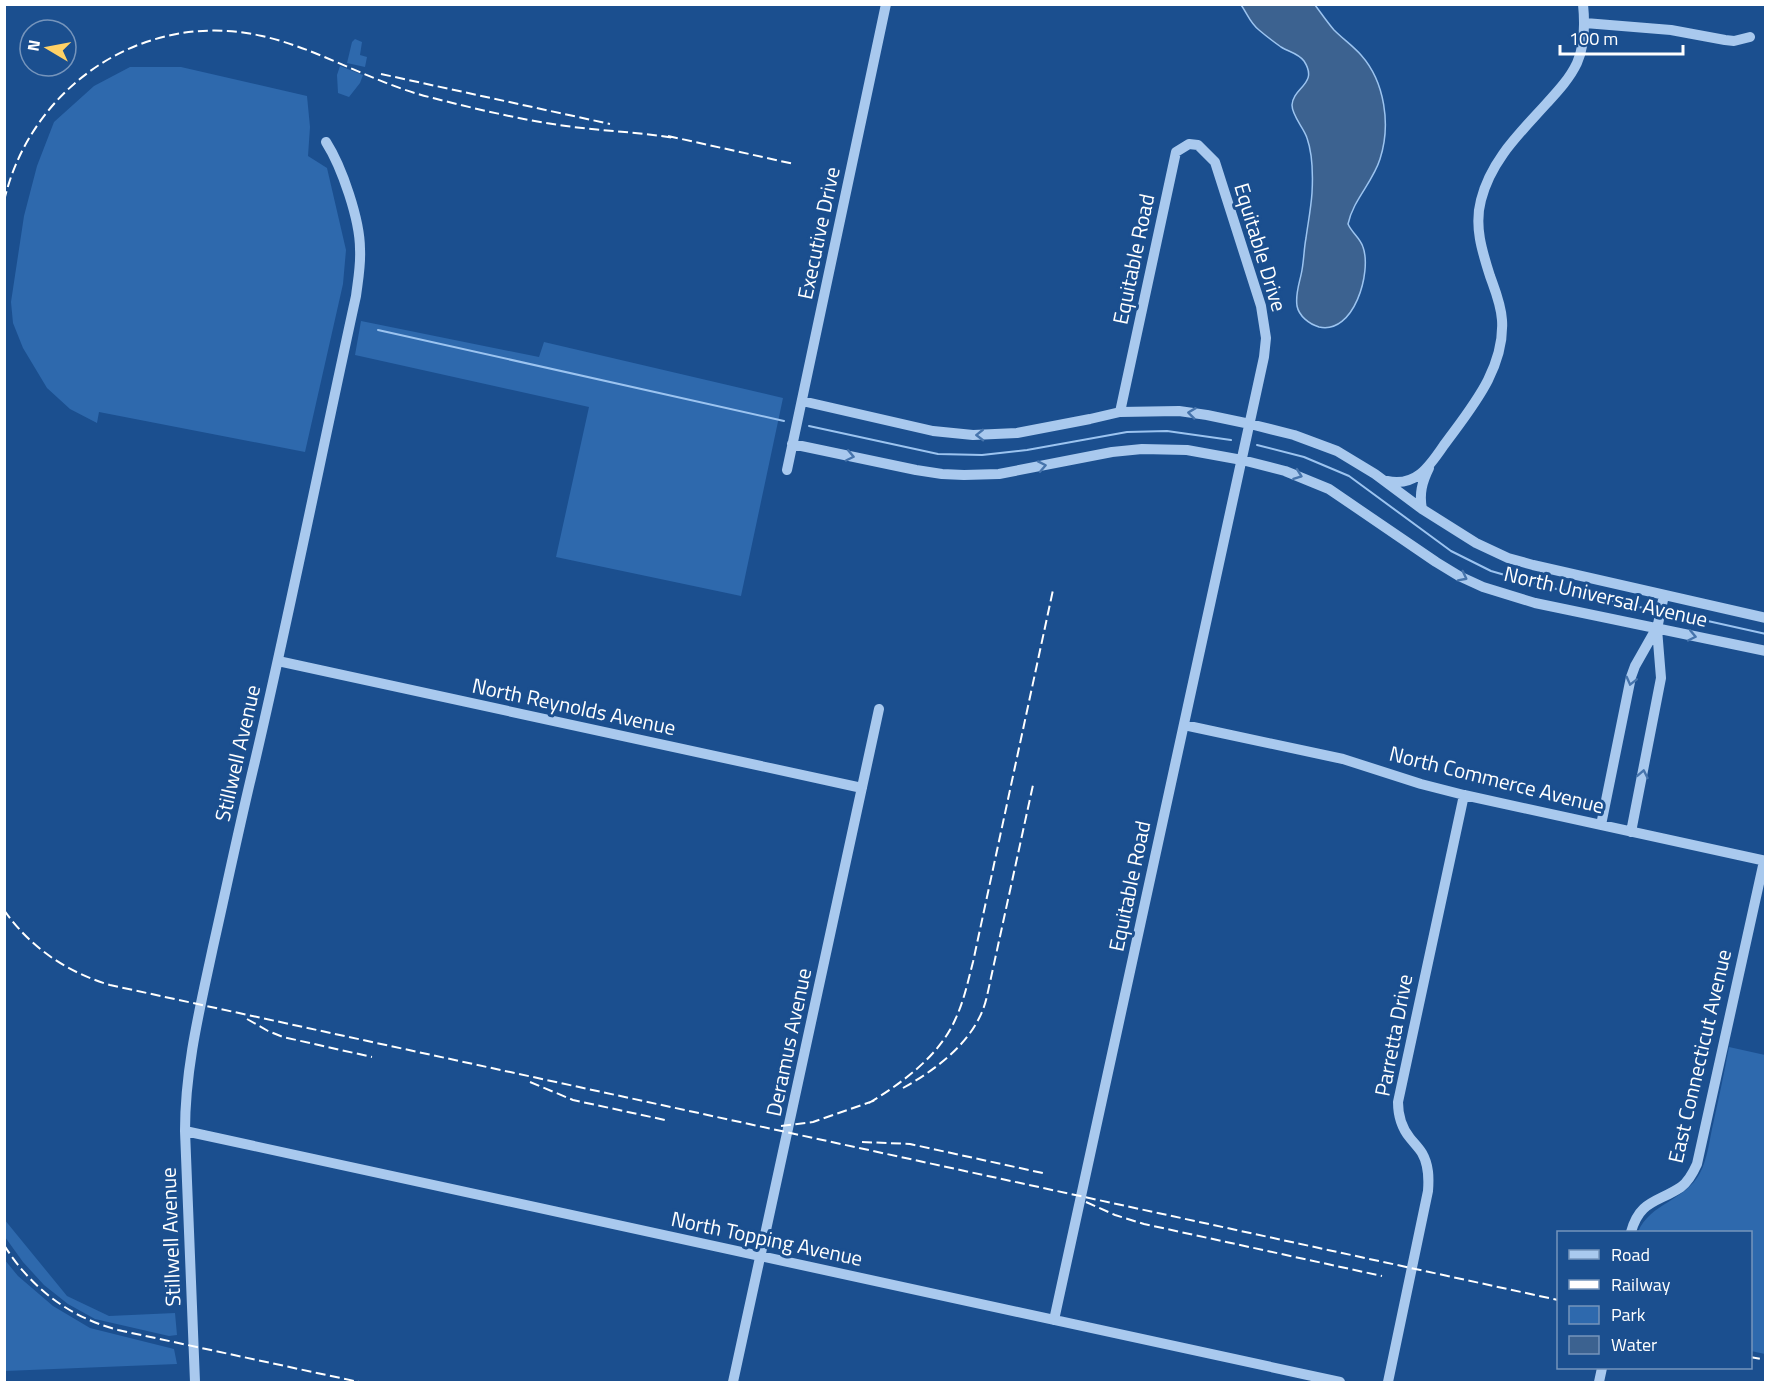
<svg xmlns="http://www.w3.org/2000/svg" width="1770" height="1387" font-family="'Titillium Web',sans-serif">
<rect width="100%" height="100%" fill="#1b4f8f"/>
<path fill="#2e69ad" d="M355,39L362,42L360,55L367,57L365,67L347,63L352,42Z
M340,66L363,75L360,83L349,97L338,93L337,75Z
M130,67H181L307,96L310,127L308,156L327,168L346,250L343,284L305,452L99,412L97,423L70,409L47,388L23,348L13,323L11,302L24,216L37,166L54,122L94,86Z
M361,321L539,357L544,342L783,398L741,596L556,557L589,407L355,355Z
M1729,1047L1765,1055V1354L1751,1351L1750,1232H1638C1650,1203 1685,1201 1700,1173C1707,1160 1709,1143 1712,1129C1718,1102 1724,1074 1729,1047Z
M4,1219L67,1296L109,1316L175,1313L177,1335L169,1336L95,1319L68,1304L44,1285L23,1262L5,1237Z
M4,1259L18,1276L53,1306L90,1328L174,1349L177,1364L5,1371Z"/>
<path fill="#3c6290" stroke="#9cc4f0" stroke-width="1.5" d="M1241,5H1315C1321,13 1327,22 1334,30C1343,39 1353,46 1361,55C1385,82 1391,125 1380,159C1373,182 1353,200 1348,224C1352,233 1360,238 1363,247C1372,272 1354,335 1319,327C1309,324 1299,316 1297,306C1295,293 1300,282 1302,270C1304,259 1304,248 1306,238C1308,223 1311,208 1312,193C1313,175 1313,155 1307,138C1304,128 1292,116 1292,105C1293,87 1319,84 1304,61C1298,53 1289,52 1281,47C1274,42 1266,36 1259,30C1250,23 1247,13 1241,5Z"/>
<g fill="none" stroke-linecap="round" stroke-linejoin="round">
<path stroke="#9cc4f0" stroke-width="2" d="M378,330L784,421
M809,426L938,454L982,455L1027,450L1127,432L1167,431L1231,440
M1257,445L1304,457L1349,476L1451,551L1491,571L1543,586L1648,609
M1672,613L1766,634"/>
<path stroke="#a9c9ee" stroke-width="10" d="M1585,23L1671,30L1725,40L1734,41L1750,37
M802,401L933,431L973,435L1017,433L1090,419L1120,412L1179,411L1207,415L1250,424L1294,435L1337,451L1375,474L1422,509L1476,543L1508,558L1533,565L1766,618
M792,444L916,470L942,474L964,475L999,474L1112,452L1142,449L1187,450L1242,460L1285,471L1329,489L1436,562L1459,576L1483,587L1535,603L1766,651
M787,470L886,4
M1387,481C1416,487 1429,467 1444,445C1471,408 1505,369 1502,320C1501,304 1495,290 1490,276C1482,251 1474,226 1481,200C1491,160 1520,133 1547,103C1558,91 1570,78 1577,63C1585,45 1585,24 1583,4
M1422,509C1419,494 1422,482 1429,468
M278,661L862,788
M1184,725L1343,759L1421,784L1464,795L1766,861
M1601,825L1631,677L1635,666L1656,629
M1631,832L1661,678L1657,629L1664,595
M185,1131L1340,1382
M1631,1232C1640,1200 1657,1203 1681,1187C1689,1181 1693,1173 1697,1164L1764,861
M1054,1320L1264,357L1266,338L1261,306L1215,162L1198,145L1189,144L1176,152L1120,412
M195,1382L185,1131C185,1068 200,1008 213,947C227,885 240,823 255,761C291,607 322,451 356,296C358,280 361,265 360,249C360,220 342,167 326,142
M733,1382L879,709
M1388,1382L1428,1191C1429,1178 1429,1165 1422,1153C1419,1148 1414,1143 1410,1138C1401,1127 1398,1116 1398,1102L1464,795
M1599,1382L1602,1368"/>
<path stroke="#fff" stroke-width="2" stroke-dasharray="10 4.5" stroke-linecap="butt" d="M381,74L610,124
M668,136L794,164
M4,201C31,85 145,9 262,36C320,49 374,84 433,98C476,109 522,120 566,126C602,131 638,132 674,138
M4,910C30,947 66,972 110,985L1558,1300
M247,1019L268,1031L283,1037L372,1057
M530,1082L573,1100L665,1120
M903,1088C939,1068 978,1038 987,996L1033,785
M869,1103C902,1083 939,1056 955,1020C964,1001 968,981 973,962L1053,590
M781,1126L813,1122L876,1100
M862,1142L910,1144L1047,1174
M1086,1202L1115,1215L1144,1224L1382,1276
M4,1245C31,1288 69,1317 118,1330L359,1382
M1750,1357L1766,1360"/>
</g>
<defs><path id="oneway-chevron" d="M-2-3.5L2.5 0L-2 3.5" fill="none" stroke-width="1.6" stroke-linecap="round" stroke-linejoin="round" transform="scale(1.5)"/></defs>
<g stroke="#4674ac">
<use href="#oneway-chevron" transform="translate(1192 413) rotate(-173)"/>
<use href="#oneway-chevron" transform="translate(980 435) rotate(179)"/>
<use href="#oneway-chevron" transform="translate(850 456) rotate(12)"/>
<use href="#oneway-chevron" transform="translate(1042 466) rotate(-11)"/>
<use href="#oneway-chevron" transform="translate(1298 475) rotate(20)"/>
<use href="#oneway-chevron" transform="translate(1463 577) rotate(27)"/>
<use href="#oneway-chevron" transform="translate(1692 636) rotate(12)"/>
<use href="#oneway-chevron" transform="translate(1631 681) rotate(104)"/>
<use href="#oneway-chevron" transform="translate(1643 774) rotate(-79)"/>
</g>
<g text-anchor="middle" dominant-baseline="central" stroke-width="6" stroke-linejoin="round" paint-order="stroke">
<g font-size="21" fill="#fff" stroke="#1b4f8f">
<text transform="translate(818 233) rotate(-78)">Executive Drive</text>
<text transform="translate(1261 247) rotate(73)">Equitable Drive</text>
<text transform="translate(1133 259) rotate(-78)">Equitable Road</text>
<text transform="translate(1606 596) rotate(13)">North Universal Avenue</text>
<text transform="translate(574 706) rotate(12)">North Reynolds Avenue</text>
<text transform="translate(237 753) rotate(-77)">Stillwell Avenue</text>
<text transform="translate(1497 779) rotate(14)">North Commerce Avenue</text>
<text transform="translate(1129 886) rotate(-78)">Equitable Road</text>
<text transform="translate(1393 1035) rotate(-79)">Parretta Drive</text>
<text transform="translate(788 1042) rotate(-78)">Deramus Avenue</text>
<text transform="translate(1699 1056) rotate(-77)">East Connecticut Avenue</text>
<text transform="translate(170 1237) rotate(-92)">Stillwell Avenue</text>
<text transform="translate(767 1238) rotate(12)">North Topping Avenue</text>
</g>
</g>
<rect width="1770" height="1387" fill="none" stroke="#ffffff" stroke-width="12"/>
<rect x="1557" y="1231" width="195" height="138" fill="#1b4f8f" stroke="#7695bc" stroke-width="1.5"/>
<rect x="1569" y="1250" width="30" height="9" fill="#a9c9ee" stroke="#7695bc" stroke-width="1.5"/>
<text x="1611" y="1261" font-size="18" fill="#ffffff">Road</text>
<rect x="1569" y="1280" width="30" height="9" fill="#ffffff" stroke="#7695bc" stroke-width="1.5"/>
<text x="1611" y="1291" font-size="18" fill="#ffffff">Railway</text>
<rect x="1569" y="1306" width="30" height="18" fill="#2e69ad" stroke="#7695bc" stroke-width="1.5"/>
<text x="1611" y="1321" font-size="18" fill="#ffffff">Park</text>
<rect x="1569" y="1336" width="30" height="18" fill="#3c6290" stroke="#7695bc" stroke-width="1.5"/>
<text x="1611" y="1351" font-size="18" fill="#ffffff">Water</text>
<g transform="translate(48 48) rotate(280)"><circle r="28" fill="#1b4f8f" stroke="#7695bc" stroke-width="1.5"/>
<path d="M0-4.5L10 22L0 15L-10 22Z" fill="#ffd166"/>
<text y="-9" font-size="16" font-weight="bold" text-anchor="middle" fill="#ffffff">N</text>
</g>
<path d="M1560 45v9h123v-9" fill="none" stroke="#ffffff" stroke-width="3"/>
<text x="1569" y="45" font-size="18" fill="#ffffff" stroke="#1b4f8f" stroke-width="4.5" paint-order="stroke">100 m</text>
</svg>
